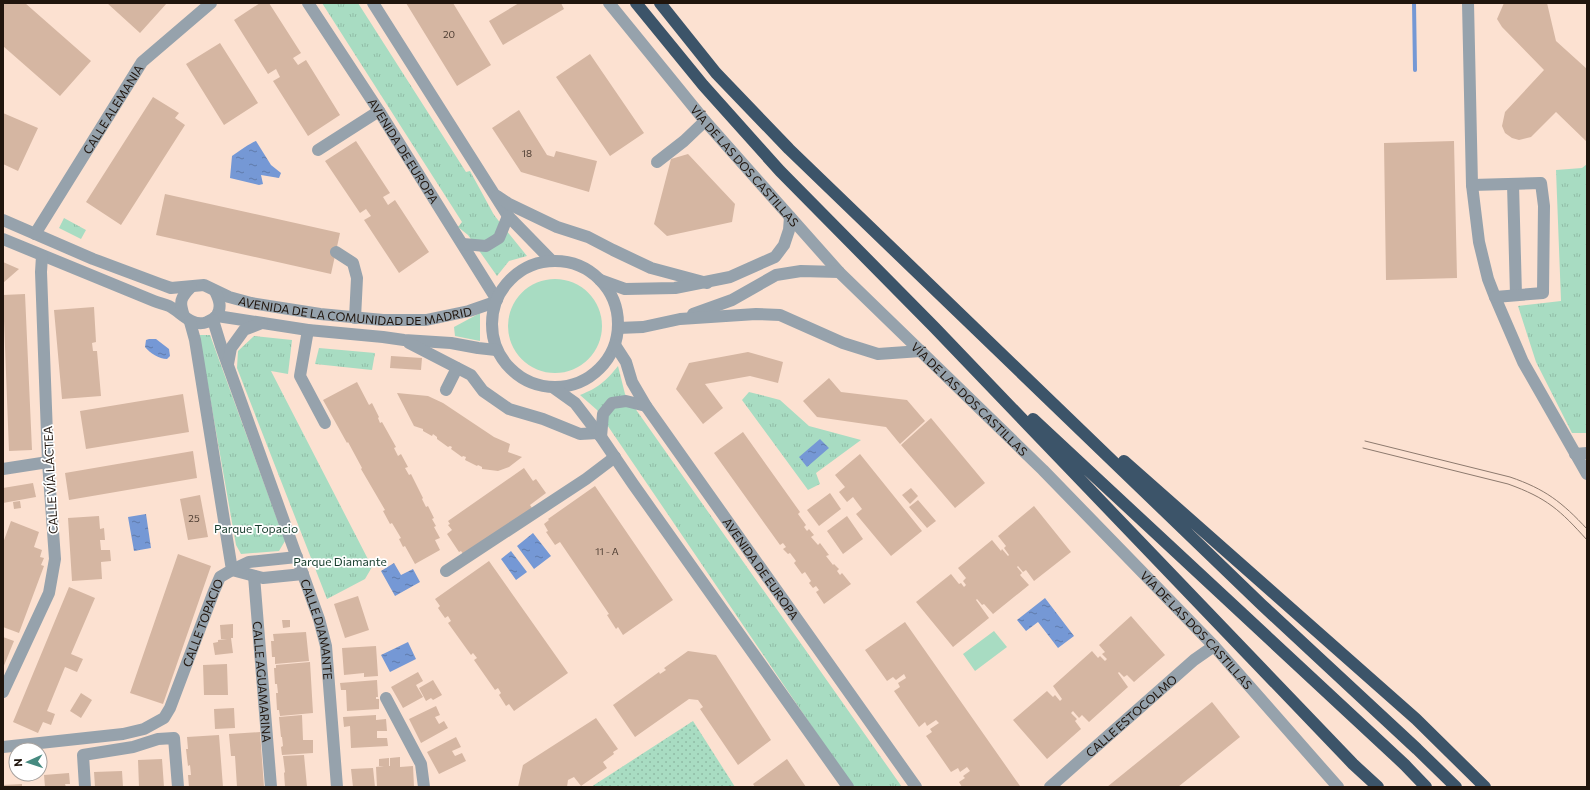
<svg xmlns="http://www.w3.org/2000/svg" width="1590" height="790" font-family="Commissioner,sans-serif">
<defs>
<pattern id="park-tufts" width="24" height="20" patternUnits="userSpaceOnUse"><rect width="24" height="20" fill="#a8dcc2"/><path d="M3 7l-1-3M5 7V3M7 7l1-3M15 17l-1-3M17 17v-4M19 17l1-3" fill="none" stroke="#90bca6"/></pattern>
<pattern id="garden-dots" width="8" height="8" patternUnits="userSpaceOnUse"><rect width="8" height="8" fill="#a8dcc2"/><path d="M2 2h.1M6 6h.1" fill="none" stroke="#90bca6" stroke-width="1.8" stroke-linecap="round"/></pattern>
<pattern id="water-ripples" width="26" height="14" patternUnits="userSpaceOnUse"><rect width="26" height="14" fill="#7598d5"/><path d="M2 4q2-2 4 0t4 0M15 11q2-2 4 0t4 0" fill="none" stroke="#607bab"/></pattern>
</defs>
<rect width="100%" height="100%" fill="#fce1d1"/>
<path fill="#a8dcc2" d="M508 326a47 47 0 1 1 94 0a47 47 0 1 1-94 0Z
M480,313V341L455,336L454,327Z
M994,631L1007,647L975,671L963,654Z"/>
<path fill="url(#park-tufts)" d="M322,3H358L466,172L470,171L494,215L527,256L509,261L497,276L468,235L458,227L462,222Z
M1587,164V433H1572L1536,362L1518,306L1561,301L1556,170L1582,168Z
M64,218L86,230L81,239L59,228Z
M199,335H210L285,541L279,551L241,554L236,545Z
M254,336L292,340L288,374L271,371L372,567L365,579L327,599L237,368L238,351Z
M319,348L375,353L372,370L315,364Z
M618,366L625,394L902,787H853L597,410L580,395C598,388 606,381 618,366Z
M749,392L780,400L809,426L861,440L816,473L820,484L808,490L742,400Z"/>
<path fill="url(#garden-dots)" d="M693,721L735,787H591Z"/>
<path fill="url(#water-ripples)" d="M256,141L271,165L281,173L279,178L261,175L263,184L259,185L230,178L232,156C238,152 250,143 256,141Z
M149,339H156L169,349L170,356L167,359C159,359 150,353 145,347L146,340Z
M820,439L829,448L807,467L799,457Z
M146,514L151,548L134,551L128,517Z
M533,533L551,556L534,569L517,546Z
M511,551L527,572L516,580L501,559Z
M394,563L401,575L413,569L420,582L395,596L381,571Z
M1045,598L1074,636L1058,648L1038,622L1026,631L1017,620Z
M408,642L416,659L390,672L381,655Z"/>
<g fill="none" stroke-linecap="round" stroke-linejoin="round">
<path stroke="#7598d5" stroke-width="4" d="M1414,3L1415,70"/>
</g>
<path fill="#d5b6a2" d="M3,3H25L91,61L60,96L3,46Z
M107,3H167L140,33Z
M260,3H269L301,53L293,58L298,65L306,60L340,115L308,136L273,81L280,77L276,69L268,74L234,20Z
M406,3H453L491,65L457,86Z
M519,3H561L564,9L503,45L489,21Z
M1504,3H1547L1556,41L1587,69V142L1556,112L1531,137L1519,140L1512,138L1505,133L1502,126L1505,112L1544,70L1502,27L1497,19Z
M220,43L258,103L224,125L186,64Z
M590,54L644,133L610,156L556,77Z
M153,97L179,113L175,118L185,125L121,225L86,202Z
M519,110L547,155L554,157L556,151L597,161L589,192L521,172L492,128Z
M3,113L38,128L18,171L3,164Z
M356,141L390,193L383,197L388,205L395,200L429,252L399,273L364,220L371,216L366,209L360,213L325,161Z
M1454,141L1457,278L1386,280L1384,143Z
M688,154L735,204L732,222L667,236L654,224L671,159Z
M165,194L340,233L331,274L156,235Z
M3,262L19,269L3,283Z
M25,294L32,450L9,451L3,295Z
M94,307L96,342L92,343L93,351H97L101,396L62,399L54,310Z
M748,352L783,362L778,383L750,376L705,384L723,408L703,424L676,389L689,363Z
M391,356L422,358L421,370L390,368Z
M829,378L841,392L907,400L925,421L900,444L886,427L817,417L803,401Z
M357,382L369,405L372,403L379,417L378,418L380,423L382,422L396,447L394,448L398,456L401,454L408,467L405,468L409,475L411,474L423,498L422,499L426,507L428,506L434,518L432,519L436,526L434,527L440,538L435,540L440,550L415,564L405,546L403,547L399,539L401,538L392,523L390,524L383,511L385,510L361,469L362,468L348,442L347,443L323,400Z
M397,393L428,396L443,403L494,437L510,444L508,452L522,457L509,467L498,471L482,469V467L478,465L477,466L465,460L466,457L463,456L462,457L451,449L452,447L450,446L448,447L437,439V437L433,434L432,436L423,431V429L414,426Z
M183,394L189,432L86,449L80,411Z
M931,418L985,483L955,508L901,445Z
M743,432L800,512L798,514L806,525L804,527L807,531L809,529L814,535L811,537L818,545L820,543L829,555L826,556L833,565L834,564L839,569L837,571L840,575L842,573L851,584L824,604L816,592L819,590L816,586L813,588L809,583L811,581L805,572L802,574L794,563L796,561L790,553L788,554L783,549L786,547L783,543L780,545L714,453Z
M193,451L197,478L69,500L65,473Z
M860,454L922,531L891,556L856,514L862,509L853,497L847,502L839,492L845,487L835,475Z
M524,468L533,481L536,479L546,493L530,505L534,511L466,558L461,551L459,552L447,534L452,530L448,525L450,524L448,521Z
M33,483L36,497L3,503V488Z
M595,486L673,600L623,635L618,627L616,629L607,615L609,614L560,542L555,545L546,532L548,531L544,524L549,520L548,519Z
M911,488L918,496L910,504L902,495Z
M830,493L841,509L819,526L807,510Z
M200,495L208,537L188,540L180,499Z
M918,500L936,521L927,528L909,507Z
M20,501L21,508L14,509L13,502Z
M1034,506L1071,552L1034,581L1026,570L1023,572L1018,566L1017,567L1022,573L1020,575L1029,585L993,614L984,604L982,605L977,599L976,600L989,618L953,647L916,602L951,574L959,584L961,583L964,587L966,585L963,581L966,578L958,568L992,540L1001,551L1002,549L1008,556L1009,555L1004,548L1006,546L998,536Z
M99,516L100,529L104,528L105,540H100L101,550H110L111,561L101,562L102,579L72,581L68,518Z
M847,516L863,539L843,554L827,531Z
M11,521L39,532L34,547L42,550L40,557L44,558L41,565L44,566L19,633L3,627V543Z
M178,554L211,566L163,704L130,693Z
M489,561L568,673L514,711L509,704L506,706L499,695L501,693L498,688L495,690L474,660L477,658L473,653L471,655L448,623L451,621L448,616L445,618L438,608L440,606L435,599Z
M69,587L95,598L71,654L83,659L77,672L65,667L47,711L55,714L51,725L43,722L38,733L13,722Z
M358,596L369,630L345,638L334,604Z
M1131,616L1165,655L1134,682L1127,675L1124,677L1119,672L1118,673L1128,687L1089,722L1082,715L1079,718L1073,711L1071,713L1077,719L1075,721L1081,729L1047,759L1013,720L1047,691L1053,697L1055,695L1060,701L1062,699L1053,686L1092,651L1098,658L1100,656L1105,661L1107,659L1102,654L1105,652L1099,645Z
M282,620H290V627L283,628Z
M905,622L1020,786L1018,787H962L959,782L965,778L963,776L970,771L967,767L960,772L958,768L951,772L926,736L932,732L930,729L939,723L936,720L927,726L925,722L919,727L894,691L900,687L898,683L906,678L904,674L896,680L893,677L887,681L865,650Z
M233,624V638H231L233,653L215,655L213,643L218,642V640L227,639H221L220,625Z
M306,632L309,661L275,664V657H272L271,641H274L273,634Z
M3,637L14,641L3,668Z
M376,646L378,676L364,677V673L344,675L342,648Z
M688,651L716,655L771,740L738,765L700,709L703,707L698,700L689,699L635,737L613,705L659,672L660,674L666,670L664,668Z
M310,662L313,713L280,716L279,710H277L276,693H278L277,684H275L274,668H276V665Z
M227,664L228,695H204L203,665Z
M418,672L423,681L416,685L423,697L403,708L391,687Z
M377,680L378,697H376V699H379V709L347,711L346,690H341L340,683Z
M433,680L442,695L433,700L431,698L426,701L419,688Z
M81,693L92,700L81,718L70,711Z
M1212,702L1240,737L1178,787H1107Z
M436,706L440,715L435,717L439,724L444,721L448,728L421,743L409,719Z
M234,708L235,728L215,729L214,709Z
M302,715L303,740H313V753L282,755L281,747L283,746L282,737H281L279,717Z
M376,715V720L386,719L387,731H377V738H387L388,746L351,748L350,726L344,727L343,717Z
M596,718L618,749L613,752L614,754L603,762L607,768L581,786L574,777L568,780L567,787H518L523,765Z
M260,732L264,787H237L235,756H231L229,734Z
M219,735L223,787H189L188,775H191L190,765L188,766L186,749H188L187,737Z
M456,737L461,747L452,751L455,756L462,753L466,761L439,774L427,752Z
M304,755L307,787H285L284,773L285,772L283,756Z
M400,757V767L413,766L414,787H377L376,767L384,766H379V759L389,758V766H390V758Z
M162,759L164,787H139L138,760Z
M787,759L806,787H755L753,784Z
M373,768L375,787H353L351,769Z
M122,771L123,787H95L94,772Z
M69,773L70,784H65L66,787H45L44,775Z
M22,784V787H3V785Z"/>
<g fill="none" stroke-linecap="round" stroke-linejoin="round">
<g stroke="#96a2ac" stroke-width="12">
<path id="s1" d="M308,3L379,111L497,300"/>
<path d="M373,3L508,216L552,261"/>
<path id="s2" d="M609,3L705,121L839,272L1043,470L1214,646L1338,787"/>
<path d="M1468,3L1472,185L1479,242L1488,279L1495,297L1523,362L1587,474"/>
<path d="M318,150L379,111"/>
<path d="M657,162L684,141L705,121"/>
<path d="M1513,184L1516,295"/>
<path d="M1472,185L1541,183L1544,206L1543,293L1495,297"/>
<path d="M497,196L509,204L557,227L588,237L613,250L651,268L707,283"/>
<path id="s3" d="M3,220L93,259L160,284L171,288L204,285L229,297L251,303L320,314L383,320H426L469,311L495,302"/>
<path id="s4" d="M35,234L142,62L211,3"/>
<path d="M3,239L154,301C159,303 164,304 169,306C181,312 192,328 207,322C211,320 214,319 217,315C222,307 219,299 215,291"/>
<path d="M463,244L486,246L499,238L508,216"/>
<path d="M336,252L353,263L357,278L355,318"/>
<circle cx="555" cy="324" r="63"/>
<path d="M600,280L625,289L675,288L730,277L775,257L784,245L789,230L790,217"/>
<path d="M693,314L732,300L776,275L801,271L839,272"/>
<path d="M184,316C179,302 180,298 191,287"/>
<path d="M217,316L308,330L383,337L404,340L451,343L478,348L496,350"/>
<path id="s5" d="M213,320L221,346L319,619L326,646L337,787"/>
<path d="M618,328L643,327L680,319L756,314L780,315L843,343L878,354L921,351"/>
<path d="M308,330L300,376L325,423"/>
<path d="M409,343L471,375L483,391L509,409L543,419L580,434L598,433"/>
<path id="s6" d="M615,345L626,362L632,382L646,406L916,787"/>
<path d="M228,364L231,348L244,330L262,323"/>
<path d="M554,388L575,403L601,437L633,484L848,787"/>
<path d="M446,390L457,368"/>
<path d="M601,437L603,414L612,403L626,401L646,406"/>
<path d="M1575,454L1587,453"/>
<path d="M3,469L48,462"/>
<path d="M232,570L263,578L303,574"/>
<path d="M232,570L249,562L297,557"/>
<path d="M446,571L586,479L615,457"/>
<path id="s7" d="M254,576L271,787"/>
<path d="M3,692L49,593L55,559L48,462L41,272L42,256"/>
<path d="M386,698L421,764L424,787"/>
<path id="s8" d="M3,747L123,734L144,729L164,718L170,708L214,591L220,577L232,570L195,340L190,322"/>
<path d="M85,787L83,755L133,747L158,739L174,738L178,787"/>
<path id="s9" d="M1050,787L1194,660L1214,646"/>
</g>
<path stroke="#3c5469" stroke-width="12" d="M636,3L703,85L780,171L935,328L1353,764L1378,787
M660,3L716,73L789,149L1262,605L1417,749L1456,787
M1033,419L1405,765L1426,787
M1124,461L1416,719L1485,787"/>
<path stroke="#8d7a6e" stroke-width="1" d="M1365,441L1510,477C1545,489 1562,502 1587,529
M1363,448L1508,484C1547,498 1560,510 1587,540"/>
</g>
<g text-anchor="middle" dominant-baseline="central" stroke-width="3.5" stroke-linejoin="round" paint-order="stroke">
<g font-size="10" fill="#4d3d32">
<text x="449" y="34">20</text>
<text x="527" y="153">18</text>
<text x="194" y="518">25</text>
<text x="607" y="551">11 - A</text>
</g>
<g font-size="12" fill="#20150d" stroke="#fff">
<text stroke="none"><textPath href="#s4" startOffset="147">CALLE ALEMANIA</textPath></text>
<text stroke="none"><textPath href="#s1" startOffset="176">AVENIDA DE EUROPA</textPath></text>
<text stroke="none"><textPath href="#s2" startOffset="212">VÍA DE LAS DOS CASTILLAS</textPath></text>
<text stroke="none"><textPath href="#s3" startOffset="370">AVENIDA DE LA COMUNIDAD DE MADRID</textPath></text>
<text stroke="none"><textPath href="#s2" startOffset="536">VÍA DE LAS DOS CASTILLAS</textPath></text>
<text transform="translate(50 480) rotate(-93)">CALLE VÍA LÁCTEA</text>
<text stroke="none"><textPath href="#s6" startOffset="268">AVENIDA DE EUROPA</textPath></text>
<text stroke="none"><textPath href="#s8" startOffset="268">CALLE TOPACIO</textPath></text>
<text stroke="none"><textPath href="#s5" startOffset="327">CALLE DIAMANTE</textPath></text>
<text stroke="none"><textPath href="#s2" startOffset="860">VÍA DE LAS DOS CASTILLAS</textPath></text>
<text stroke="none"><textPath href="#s7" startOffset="106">CALLE AGUAMARINA</textPath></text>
<text stroke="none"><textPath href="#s9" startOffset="108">CALLE ESTOCOLMO</textPath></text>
</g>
<g font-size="12" fill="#163c2c" stroke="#fff">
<text x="256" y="528">Parque Topacio</text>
<text x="340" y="561">Parque Diamante</text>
</g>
</g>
<rect width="1590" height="790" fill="none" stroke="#20150d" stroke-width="8"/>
<g transform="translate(28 762) rotate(267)"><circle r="19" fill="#ffffff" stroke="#a6a19e"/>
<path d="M0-3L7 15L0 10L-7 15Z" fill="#458a80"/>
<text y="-6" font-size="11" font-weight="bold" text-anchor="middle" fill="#20150d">N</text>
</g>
</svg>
